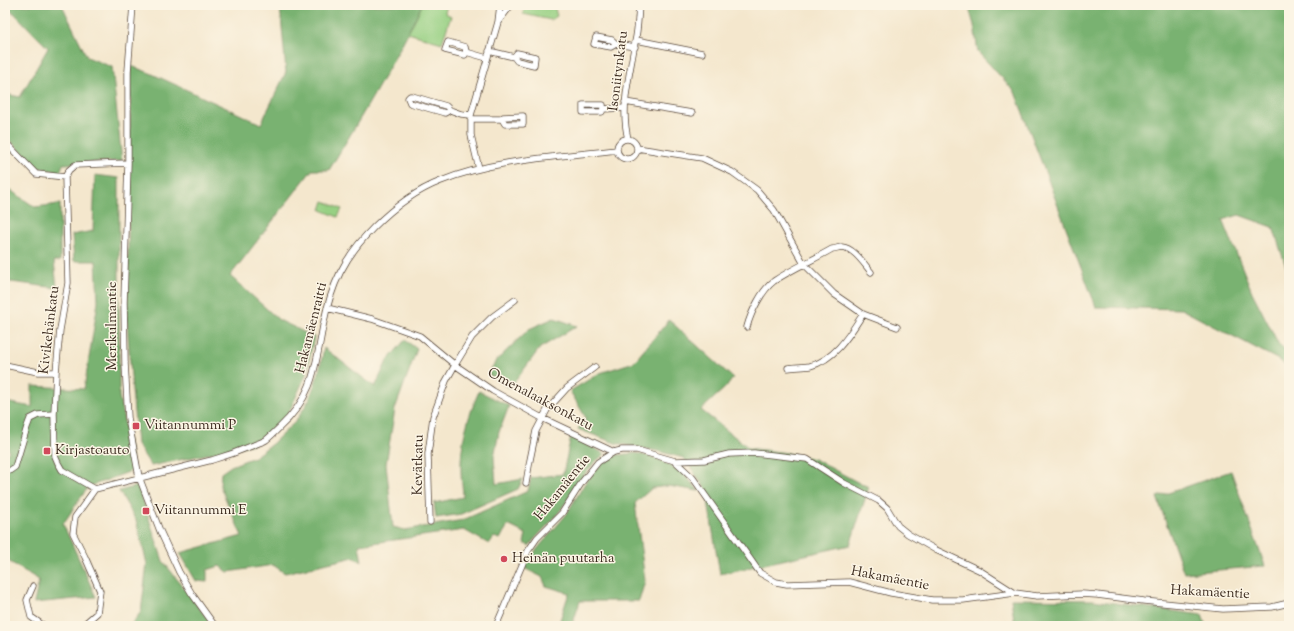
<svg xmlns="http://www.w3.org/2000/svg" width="1294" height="631" font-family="'Sorts Mill Goudy',serif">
<rect width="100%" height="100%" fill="#fcf5e5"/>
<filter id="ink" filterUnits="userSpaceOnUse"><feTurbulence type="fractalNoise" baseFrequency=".025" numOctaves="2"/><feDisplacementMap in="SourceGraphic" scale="8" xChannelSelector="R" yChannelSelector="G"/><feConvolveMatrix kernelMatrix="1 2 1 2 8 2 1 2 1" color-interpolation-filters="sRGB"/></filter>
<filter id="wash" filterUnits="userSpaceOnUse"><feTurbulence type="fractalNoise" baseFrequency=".012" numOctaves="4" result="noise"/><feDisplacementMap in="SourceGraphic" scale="16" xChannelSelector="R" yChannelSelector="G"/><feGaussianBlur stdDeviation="0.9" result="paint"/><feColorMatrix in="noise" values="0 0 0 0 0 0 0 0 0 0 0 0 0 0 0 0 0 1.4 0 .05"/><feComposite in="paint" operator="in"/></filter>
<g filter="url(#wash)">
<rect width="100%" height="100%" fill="#f4e7cd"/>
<path fill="#97d083" stroke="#697d50" d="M422,5H447L445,13L451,16L442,43L408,33Z
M525,5H554L557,16L551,20L523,14Z
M324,201L342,209L338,217L321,210Z"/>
<path fill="#79b271" stroke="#5a6e48" d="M5,5H62L87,57L112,67L122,161L63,164L60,172L38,168L9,140L5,138V94L20,97L48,48L14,13L5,8Z
M280,5H422C394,62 362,116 329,170H312L230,276L279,320L314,337L306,375L288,414L255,444L151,466L137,444L132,390L127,320L131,66L150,73L261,124L286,72Z
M968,5H1282L1289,15V276L1273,227L1239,215L1223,220L1252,292L1279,345L1289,352V368L1277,359L1181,309L1096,307L1015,92L978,52L974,25Z
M95,175L119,178V396L134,470L88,487L63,524L96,597L34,603L39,580L5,559V454L9,452L5,437V402L32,407V386L84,389L98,302L96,261H74L72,235L93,231Z
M5,185L10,190L35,207L60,204V261H54L57,288L11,282L5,284Z
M554,318L577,326L540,348L510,388L488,374L497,360L529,329Z
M669,320L733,378L728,385L701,410L749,448L788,453L814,459L861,484L869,487L850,545L720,574L709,508L707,491L684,458L657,451L615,443L578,429L586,418L570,391L600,373L634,362Z
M405,340L417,349L395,409L386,464L393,527L405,530L463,520L528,491L531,478L563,474L571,436L605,454C584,468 575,492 559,512C550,524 538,534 529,546L524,543L526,534L508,525L500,539L494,537L489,544L464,530L359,545L362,562L354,557L285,573L273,565L228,572L220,566L207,570V582L196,581L180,553L242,536L220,486L221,473L231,466L254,457L272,444L296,421L309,400L319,372L324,348L375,387L387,361Z
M479,391L509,406L499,432L494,457L496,484L523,479L518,489L461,514L436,518L434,503L463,497C463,488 461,480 461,472C460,443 468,417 479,391Z
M636,453L659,459L682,472L699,491L668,486L652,488L635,503L645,581L639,601H580L572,626H558L569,593L546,586L542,577L524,568L533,554L566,515L585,483L602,463L617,455Z
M1231,471L1265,566L1184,573L1157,497Z
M138,486L163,561L213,626H130L141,612L147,564L136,520L119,491Z
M1011,599L1093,600L1202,615L1206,626H1015Z"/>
</g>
<g filter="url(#ink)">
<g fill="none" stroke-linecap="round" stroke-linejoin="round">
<g stroke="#574638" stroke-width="7">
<path id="minor" d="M133,5L128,71V163L124,302L125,363L128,418L139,477L160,531L179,572L192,594L215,626
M498,22L511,5
M636,40L702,53
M616,44L611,47L594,44L596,37L612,40L616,44L635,47
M489,51L514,57L517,53L535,57L534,65L517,61L514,57
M466,52L465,55L445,50L448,42L465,47L466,52L487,58
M625,102L692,113
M603,109L602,112H583V105H603V109L624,108
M450,110L445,113L410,103L408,98L410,96H412L446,106L450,110L461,114L471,115
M471,119H502L503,117L523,116V124H505L502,119
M628,139C620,107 630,74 635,42C638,30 638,17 639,5
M617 149a10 10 0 1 1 20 0a10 10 0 1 1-20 0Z
M5,143L8,145L36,174L65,177
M637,148L702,158L732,172L757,190L774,210L804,264L834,294L863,314L897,327
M128,163L75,165L69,170L65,177L68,283L60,330L56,372L54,414L55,456L58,463L62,470L95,489C134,479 173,470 212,460C226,456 240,451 254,445C258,443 263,442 266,440C271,436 275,432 279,428C313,397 315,369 323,326C331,285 344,257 374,227C393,208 415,191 441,181C495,159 559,157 617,150
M479,169L471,135V115L498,22L500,5
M327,308L372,319L420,336L455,365L493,391L542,418L614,452
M747,327C751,312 762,290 774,281C792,269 813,260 832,249C835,249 839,247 842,247C854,248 864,264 871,272
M5,365L38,372H56
M788,368C795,367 803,367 810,366C835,360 850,334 863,314
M675,461L704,460L729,454L754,453L807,459L844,483L879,501L887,508L898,526L908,534L936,550L979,570L1015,593
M5,474L15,467L27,427L30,419L38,415L54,414
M526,483L530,460L536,431L547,410L567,388L595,367
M430,522L428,454L433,417L446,381L455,365L472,337L492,317L515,300
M33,586L27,600L31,617L44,626
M82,626L97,613L100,591L85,557L73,533L75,517L95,489
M496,626L528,551L537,538L562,513L582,482L598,462L614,452L622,450H637L675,461L693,478L760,573L776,582L787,584L849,582L891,593L932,600H963L1015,593L1037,596L1082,594L1097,595L1144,601L1223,609L1272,607L1289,603"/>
</g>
<use href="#minor" stroke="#fff" stroke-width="5.5"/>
</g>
</g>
<g fill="#d1495b" stroke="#fcf5e5" stroke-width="1.5">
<rect x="132" y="422" width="8" height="8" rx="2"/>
<rect x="43" y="447" width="8" height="8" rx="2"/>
<rect x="142" y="507" width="8" height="8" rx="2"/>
<circle cx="504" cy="559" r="4"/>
</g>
<g text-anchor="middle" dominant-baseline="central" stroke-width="3" stroke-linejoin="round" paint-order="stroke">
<g font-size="14" fill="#3b2a1e" stroke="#fcf5e5">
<text transform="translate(619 71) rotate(-83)">Isoniitynkatu</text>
<text transform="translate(113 326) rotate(-90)">Merikulmantie</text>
<text transform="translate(312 328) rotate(-76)">Hakamäenraitti</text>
<text transform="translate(50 330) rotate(-83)">Kivikehänkatu</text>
<text transform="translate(540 400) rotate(28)">Omenalaaksonkatu</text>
<text transform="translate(419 465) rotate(-89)">Kevätkatu</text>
<text transform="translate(563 488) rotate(-51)">Hakamäentie</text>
<text transform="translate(890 579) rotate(11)">Hakamäentie</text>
<text transform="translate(1210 593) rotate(3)">Hakamäentie</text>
</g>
<g font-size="14" fill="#3b2a1e" stroke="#fcf5e5" text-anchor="start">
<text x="144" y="426">Viitannummi P</text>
<text x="55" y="451">Kirjastoauto</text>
<text x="154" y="511">Viitannummi E</text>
<text x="512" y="559">Heinän puutarha</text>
</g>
</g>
<rect width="1294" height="631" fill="none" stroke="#fcf5e5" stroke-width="20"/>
</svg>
